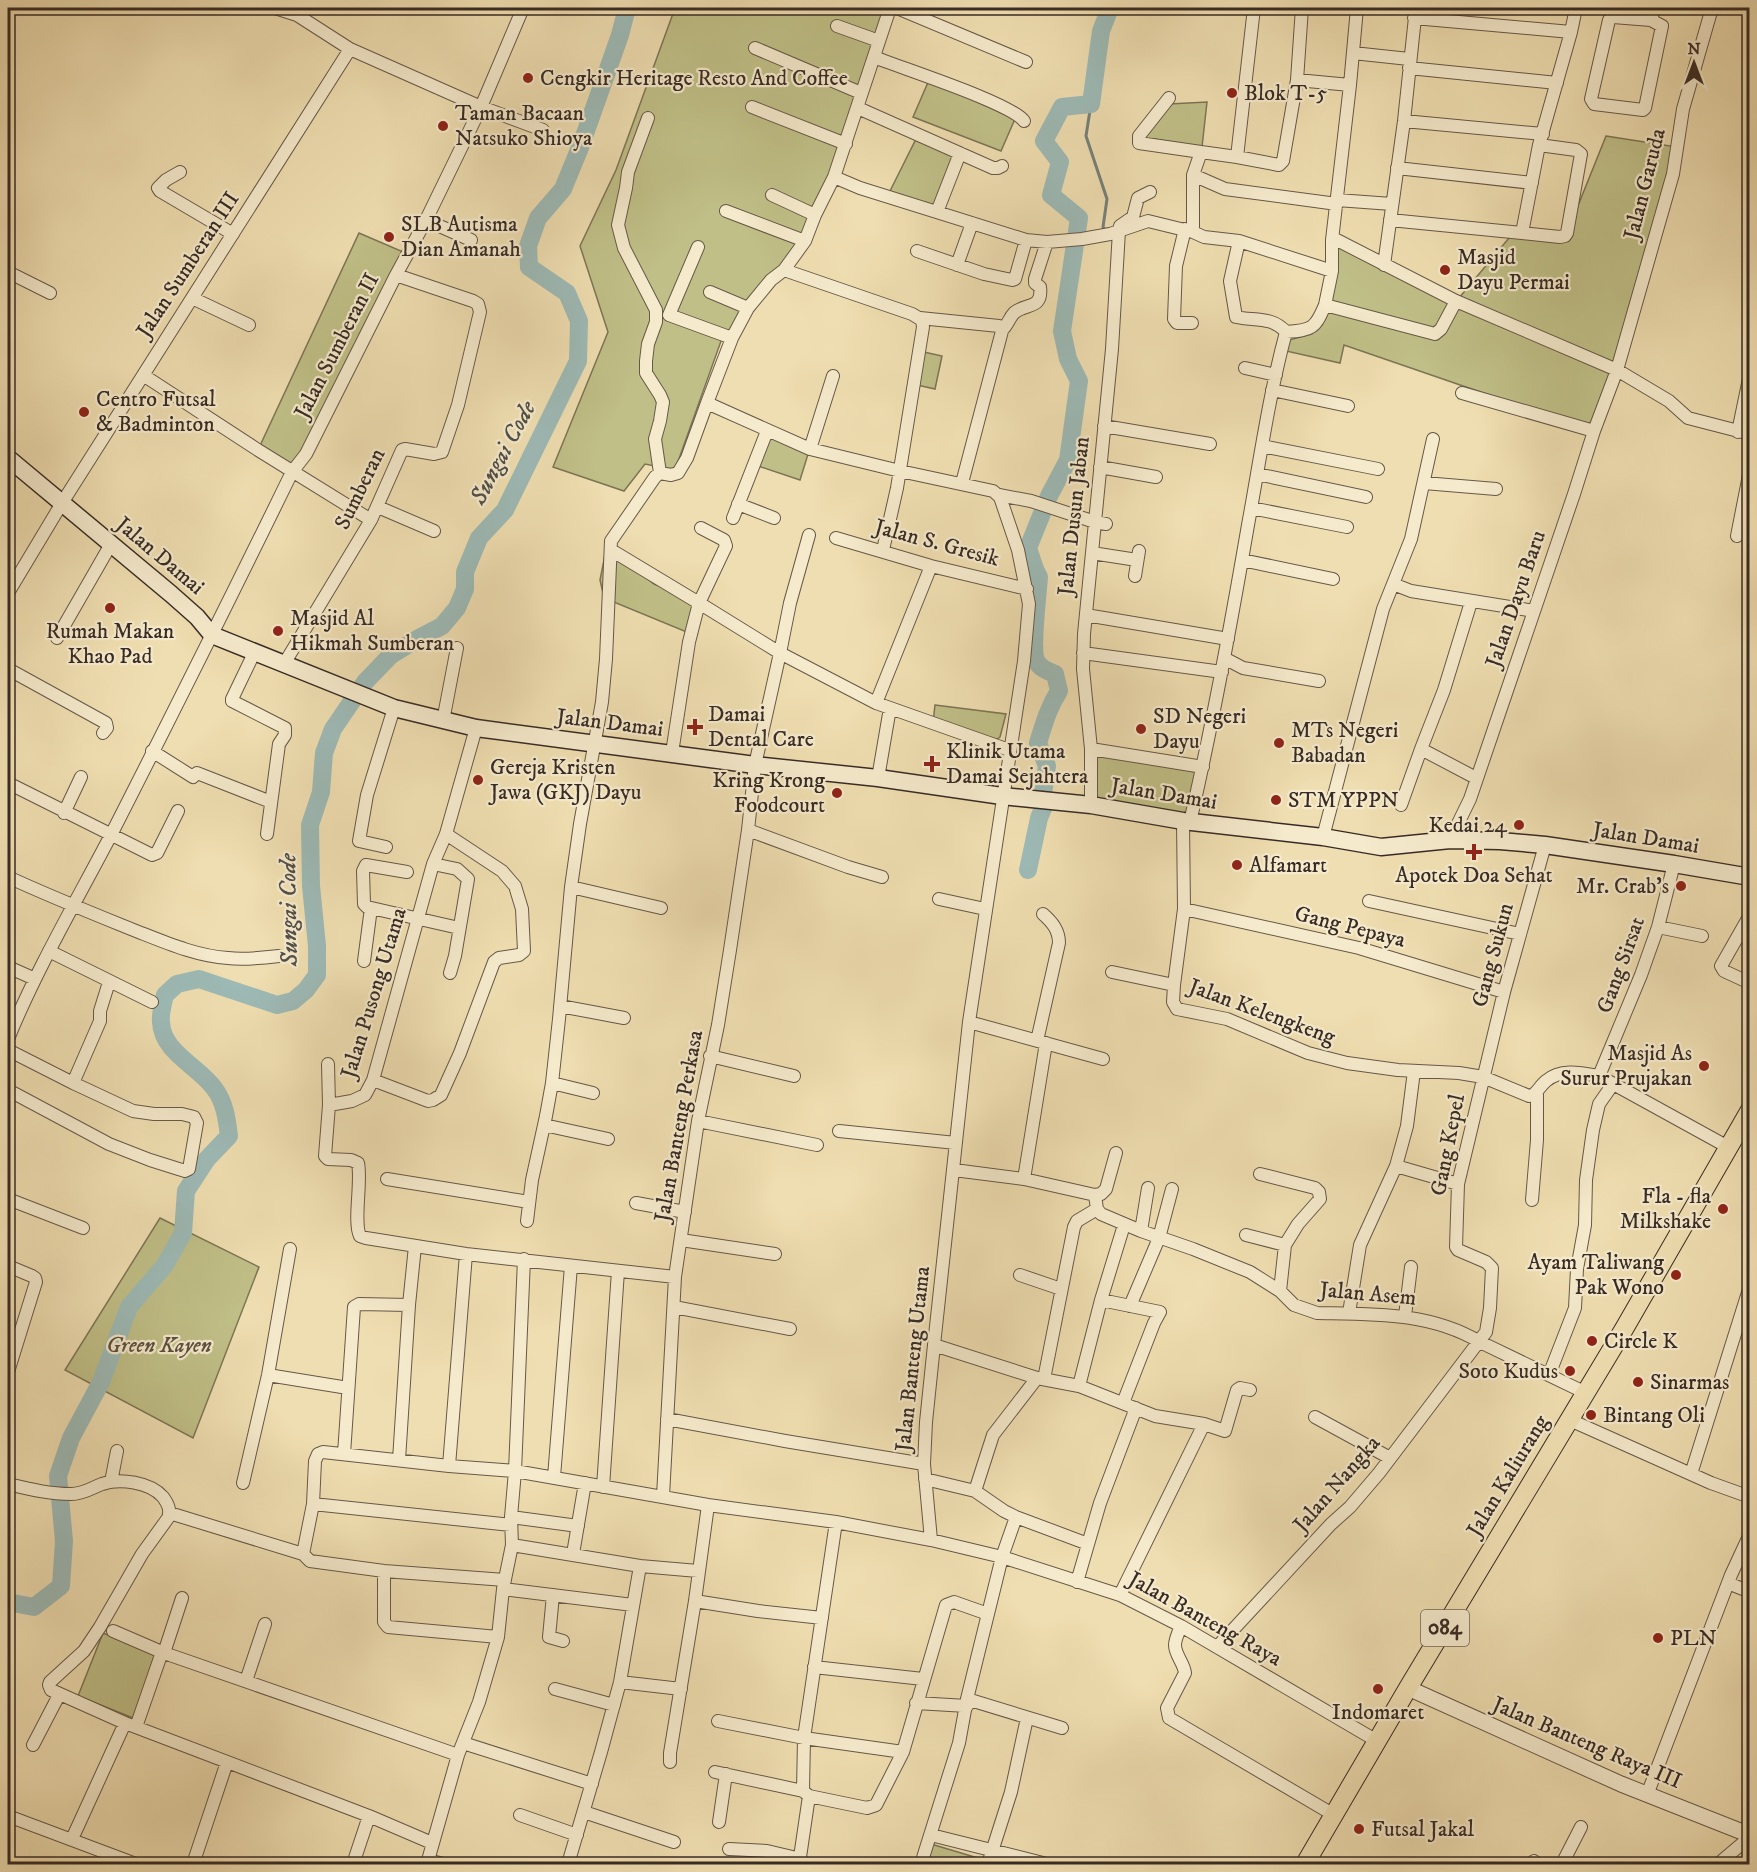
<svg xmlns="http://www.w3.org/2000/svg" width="1757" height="1872" font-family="'IM FELL DW Pica',serif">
<rect width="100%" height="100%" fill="#efdeb1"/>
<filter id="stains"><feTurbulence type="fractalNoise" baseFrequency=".00333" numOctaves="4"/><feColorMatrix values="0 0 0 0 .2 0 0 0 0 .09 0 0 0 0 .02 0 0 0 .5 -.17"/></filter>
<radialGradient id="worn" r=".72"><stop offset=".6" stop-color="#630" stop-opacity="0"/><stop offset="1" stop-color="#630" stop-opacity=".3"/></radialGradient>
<path fill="#c0bf87" stroke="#7c7556" stroke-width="1.5" d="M675,8H892L846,144L798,243L770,280L721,341L675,470L645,464L624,491L553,467L608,332L580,246L616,170Z
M929,80L1015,119L1001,151L913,117Z
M1207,102L1202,147L1142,137L1169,104Z
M1606,136L1677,147L1594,431L1344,345L1340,363L1286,351L1289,340L1312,334L1332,271L1334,241L1459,298L1514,232L1567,233Z
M916,139L958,156L937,212L888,195Z
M359,233L408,254L292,472L258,450Z
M915,350L942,356L935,389L908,383Z
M768,433L809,451L800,480L758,466Z
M607,545L654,584L694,599L689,633L604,598L600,580Z
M935,705L1006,714L1000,737L991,743L933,723Z
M1092,751L1202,768L1189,820L1091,802Z
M160,1218L259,1267L193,1438L65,1370Z
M103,1633L158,1655L133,1718L78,1696Z
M931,1844L988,1861L987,1864H924Z"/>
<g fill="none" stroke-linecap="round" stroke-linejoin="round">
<path stroke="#75817c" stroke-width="3" d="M1091,104L1086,136L1107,199L1103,227L1107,232"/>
<path stroke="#9dbab6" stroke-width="18" d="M1043,794L1047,766L1038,743C1044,724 1048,708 1059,691L1055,674C1047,671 1039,668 1036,660C1031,649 1038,592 1039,577L1035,569L1028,548L1049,496L1068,460L1079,381L1068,359L1062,331L1079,218L1051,195L1060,162L1044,141L1062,107L1091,104L1101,31L1110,8
M1028,870L1039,818L1044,806
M8,1602L34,1607L61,1586L64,1541L58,1476L71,1438L101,1382L129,1307L165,1265L183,1233L186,1191L207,1159L229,1136C227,1120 225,1102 214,1088C198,1066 162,1052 161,1022C160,1014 163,1003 165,995L177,984L199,979L277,1005L293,1001L306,990L317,975V946L311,886L310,825L321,792L324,753L333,729L365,682L391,655L419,638L442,626L457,608L465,589V572L479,538L505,510L578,361L579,321L567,293L529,267L528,246L538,218L563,189L581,145L620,35L627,8"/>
<g stroke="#665848" stroke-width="14">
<path id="minor" d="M275,8L297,15L350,49L481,107L543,130
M890,8L834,177L815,215L805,241L784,270L771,280L748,308L732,338L707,403L810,449L900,471L993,491L1000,497L1018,550L1029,604L1024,661L969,1022L934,1345L926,1422L924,1464L931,1540L1002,1557L967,1699L959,1743L921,1864
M897,8L1026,62
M1302,8L1297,80L1283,161L1279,165L1237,157L1201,152L1193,175V232L1204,237L1239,241L1332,271
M1613,17L1651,20L1662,26L1645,108L1643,110L1594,104L1591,99L1609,20Z
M1414,18L1571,32
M1651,20L1654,8
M837,26L879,41
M755,48L861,93
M1353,53L1409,59
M874,57C901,68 1011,103 1024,121
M1409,68L1557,83
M1297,80L1350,85L1357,8
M1350,85L1332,240V271L1325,305L1435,334L1441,329L1456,301
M1169,98L1139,136V143L1201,152
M752,107L846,144
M858,108L993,168H998L1002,166
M648,118L628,172L626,188L618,225L624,248L656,310V322L648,344L646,361V373L660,395L663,402L660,421L655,439L660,473
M1404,121L1543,134
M1237,157L1254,8
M1397,168L1532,183
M180,172L166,180L158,188L160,191L233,234
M1193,175L1225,189L1337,204
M834,177L860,188L1026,240L1047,242L1082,239L1110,234L1148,221L1193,232
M772,195L815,215
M1337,200L1392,204
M726,211L805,241
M937,212L960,153
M426,220L471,240
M1390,220L1522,233L1539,145L1571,32L1576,8
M1185,229L1176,266L1174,319L1177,323H1192
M1522,233L1560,237L1565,236L1567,233L1581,154L1576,150L1539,145
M1333,238L1456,301L1617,370L1669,401L1688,418L1750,434
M1239,241L1230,281L1236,317C1254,321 1272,316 1286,332
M698,247L669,315L732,338
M917,251L984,274L1012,280L1015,279L1026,240
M957,265L972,223
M1384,265L1404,121L1416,8
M784,270L912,314L922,320L923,327L897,488L883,550
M8,272L50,293
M710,292L748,308
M192,298L249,325
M920,318L999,326L1002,331L962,483
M1002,330C1008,325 1009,318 1014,313C1025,303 1043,310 1040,287L1035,283V279L1047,242
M1245,368L1276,375
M143,375L258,450L371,520
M1272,390L1348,406
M1462,393L1594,431
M1104,426L1210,444
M1738,432L1750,374
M1262,446L1378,469
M810,449L833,376
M1100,467L1156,477
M1257,474L1366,497
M1424,483L1496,489
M999,495L1031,501L1095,522L1106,524
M738,504L774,518
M378,507L434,531
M1251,508L1347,527
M733,518L767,431
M1737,536L1750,470
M836,538L931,566L1027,589
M611,550L699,603L780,653L876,703L1009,750
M1092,553L1137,560
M1242,560L1333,579
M1135,576L1139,551
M1393,584L1411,539L1433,439
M8,593L62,503L350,49
M1471,602L1444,690L1421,749L1476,778
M1086,615L1228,639
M57,638L111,544
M255,651L232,699V701L285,728V735L279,744L267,834
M1083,653L1222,672
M1224,658L1243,668L1319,681
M284,664L371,520L402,450L405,449L434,454L442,452L458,405L480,312L478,304L473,301L396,275
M8,669L106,723L107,728L103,733
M876,703L931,566
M443,721L457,648
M476,728L446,834L433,864L373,1080L365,1095L352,1101L329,1105L325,1156L328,1159L351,1160L358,1163C362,1182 353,1222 360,1236L366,1238L466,1254L675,1277
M1091,749L1203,767
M152,751L193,777L197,773L271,802
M672,753L689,642L699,603L726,546L724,540L701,528
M878,778L890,708
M8,783L152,855L157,853L178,811
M1091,805V749L1083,669L1084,634L1112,349L1119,231L1120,226L1133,217L1138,198L1150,192
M1401,805L1421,749
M64,813L81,777
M1183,821L1184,909L1174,985L1173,1002L1177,1009L1227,1019L1308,1053L1347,1063L1398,1070L1459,1073L1483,1077L1529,1096L1533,1095C1538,1091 1541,1085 1546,1081C1561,1068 1582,1073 1599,1076L1728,1147
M1190,822C1213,723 1231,624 1248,525C1260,460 1269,395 1286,332C1312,330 1315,329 1325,305
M748,830L848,867L882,877
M1323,837L1383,609L1393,584L1411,591L1534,611
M1450,840L1470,799L1574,494L1594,431L1617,370L1673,174L1683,109L1712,8
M386,847L359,841L367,795L394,708
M433,864L457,869L468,879L455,956L450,973
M407,872L366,865L363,871L364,904L367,907L459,928
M8,877C49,896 89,912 131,929C162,941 195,956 228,958C245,960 262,958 279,956
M571,887L661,908
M939,899L985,909
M1369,901L1520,934
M1184,909L1359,948L1504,992
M1750,915L1721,966L1724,971L1750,983
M1658,927L1702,936
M49,951L152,1002
M364,961L371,908
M8,967L35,979
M1112,972L1174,985
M560,1006L624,1018
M969,1022L1103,1059
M8,1039C37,968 76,902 112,833C173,713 233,593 292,472L306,454L396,275L426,220L481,107L523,8
M1037,1041L1059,943C1059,930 1052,922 1043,914
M8,1050L73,1083L133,1111L154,1114H182L194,1117L197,1123L189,1169L185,1171L150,1160L109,1144L8,1090
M710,1056L794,1076
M328,1064L329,1105
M1599,1076L1641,975L1658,927L1674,864
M373,1080L428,1101L433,1100L441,1095L460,1053L494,962L499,958L519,955L524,951L522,909L515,886L502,871L446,834
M73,1083L100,1021V1011L109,982
M552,1083L593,1093
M698,1121L817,1145
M544,1125L608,1139
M839,1131L956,1143
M1396,1166L1458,1184
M954,1170L1024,1179L1095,1195L1101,1194L1106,1189L1116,1153
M1260,1174L1315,1188L1319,1192L1320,1199L1298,1224L1285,1245L1280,1291
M387,1179L529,1202
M1024,1179L1046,1043
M1095,1195L1097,1209L1101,1214L1141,1231L1193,1249L1250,1272L1280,1291L1294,1305L1317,1313C1373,1314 1430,1312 1480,1342L1586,1393
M8,1199L83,1228
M1532,1200L1537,1140V1091
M636,1203L685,1212
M527,1221L532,1180L546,1116L552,1083L559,1019L571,887L580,824L602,702L606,659L611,541L655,477L660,473L671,475L678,473L687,458L707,403
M1141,1231L1148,1188
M1246,1235L1285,1245
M681,1240L775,1254
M8,1266L32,1276L35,1278L36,1282L8,1372
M1020,1275L1061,1289
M1101,1300L1160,1312L1154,1323L1123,1403
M1130,1306L1159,1238L1172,1189
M674,1307L790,1329
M1349,1313L1360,1245L1396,1166L1407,1126L1414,1071
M1405,1316L1411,1267
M934,1345L1037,1378L1079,1386L1155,1416L1204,1424L1225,1431L1237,1390L1240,1388L1250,1390
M268,1375L348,1388
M1549,1375L1575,1308L1577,1269L1585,1225L1586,1180L1593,1130L1599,1104L1613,1084
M1044,1379L1074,1227L1077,1221L1097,1209
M1079,1386L1101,1300L1124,1225
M1315,1417L1390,1458
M667,1419L785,1441L924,1464
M1570,1420L1711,1483L1750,1497
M344,1454L354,1307L359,1304L409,1305
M399,1460L409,1305L415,1246
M449,1466L466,1254
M1691,1474L1750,1286
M554,1477L571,1266
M925,1479L975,1491L993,1435L1037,1378
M111,1482L117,1451
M243,1483L268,1375L290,1249
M8,1484C29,1489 49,1494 71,1494C84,1494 91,1488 102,1484C120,1478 150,1482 163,1497C168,1504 171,1510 168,1518L142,1554L100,1627L84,1651L50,1682L49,1685L51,1690L125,1723L369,1816L432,1843
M603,1487L618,1271
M975,1491L1004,1511L1016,1517L1002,1557L1120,1595L1181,1626L1377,1741
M663,1496L675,1277L698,1121L718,1025L730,950L748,830L755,765L780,653L790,603L809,535
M313,1504L511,1525
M176,1515L303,1554L310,1561L384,1571L505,1580
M511,1517L578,1526
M1016,1517L1088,1544
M836,1522L804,1738L803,1791L809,1796L867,1808L876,1805L903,1752L946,1605L954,1602L988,1614
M512,1545L640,1566L698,1571
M303,1554L313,1504L315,1461L318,1454L323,1452L449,1466L515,1471L708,1505L836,1522L931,1540
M573,1554L585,1483
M384,1571V1622L388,1627L498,1637
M1077,1582L1100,1503L1136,1408
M1728,1583L1750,1592
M503,1589L633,1605
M553,1595L549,1637L563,1641
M1120,1595L1204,1424
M695,1601L758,1611L822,1618
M1181,1626C1179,1631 1175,1639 1175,1645C1175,1655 1184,1663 1185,1673L1167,1708L1169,1718L1334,1815
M113,1631L164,1653L458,1755
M1217,1647L1331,1524L1350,1507L1379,1473L1486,1332L1490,1308L1492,1268L1486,1262L1458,1250L1456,1247L1458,1184L1504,992L1545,845
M164,1653L182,1598
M814,1667L923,1679
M246,1681L265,1624
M620,1682L681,1689
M555,1689L614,1705
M967,1699L1062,1728
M916,1703L967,1706
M718,1721L804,1738L903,1752
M136,1727L162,1652
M463,1743L592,1784
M33,1745L59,1695
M670,1762V1753L695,1601L708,1505
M715,1772L803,1791
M1647,1795L1731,1575L1750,1534
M584,1812L674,1842
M520,1815L577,1835
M8,1816L136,1864
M719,1822L726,1774
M931,1835L1043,1863
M72,1839L125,1723
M729,1849L767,1851L801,1859
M428,1860L443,1864
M193,1864L227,1762
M353,1864L369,1816
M427,1864L458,1755L479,1702L498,1637L503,1589L512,1545L511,1517L515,1471L524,1259
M568,1864L601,1752L620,1682L640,1566
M799,1864L809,1796
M988,1864L1011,1792L1027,1718
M1532,1864L1534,1861
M1562,1864L1581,1827
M1718,1864L1750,1837"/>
</g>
<g stroke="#665848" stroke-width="17">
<path id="tertiary" d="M1408,1688L1621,1784L1750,1835"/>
</g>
<g stroke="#382b25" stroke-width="19">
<path id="secondary" d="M8,458L171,594L197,617L212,635L394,708L476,728L755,765L878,778L1002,796L1091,805L1183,821L1323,837L1381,847L1450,840L1500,841L1545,845L1674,864L1750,877"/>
</g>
<g stroke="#382b25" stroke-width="20">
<path id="primary" d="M1305,1864L1408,1688L1624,1329L1750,1110"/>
</g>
<use href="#minor" stroke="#f5eacc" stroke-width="12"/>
<use href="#tertiary" stroke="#f5eacc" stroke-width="15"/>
<use href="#secondary" stroke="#f5eacc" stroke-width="16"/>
<use href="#primary" stroke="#efdeb1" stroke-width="18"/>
</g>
<g fill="#8f2418" stroke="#f5eacc" stroke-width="2">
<circle cx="528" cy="78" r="6"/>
<circle cx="1232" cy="93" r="6"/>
<circle cx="443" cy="126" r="6"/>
<circle cx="389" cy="237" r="6"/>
<circle cx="1445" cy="270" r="6"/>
<circle cx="84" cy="412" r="6"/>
<circle cx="110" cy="608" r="6"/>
<circle cx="278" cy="631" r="6"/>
<path d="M692 718h6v6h6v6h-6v6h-6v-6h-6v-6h6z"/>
<circle cx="1141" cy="729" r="6"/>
<circle cx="1279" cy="743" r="6"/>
<path d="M929 755h6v6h6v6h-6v6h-6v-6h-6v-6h6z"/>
<circle cx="478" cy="780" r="6"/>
<circle cx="837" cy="793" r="6"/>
<circle cx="1276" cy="800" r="6"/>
<circle cx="1519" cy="825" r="6"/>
<path d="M1471 843h6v6h6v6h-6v6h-6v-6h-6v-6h6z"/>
<circle cx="1237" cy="865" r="6"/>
<circle cx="1681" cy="886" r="6"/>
<circle cx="1704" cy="1066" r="6"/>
<circle cx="1723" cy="1209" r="6"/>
<circle cx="1676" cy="1275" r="6"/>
<circle cx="1592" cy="1341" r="6"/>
<circle cx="1570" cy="1371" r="6"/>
<circle cx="1638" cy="1382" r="6"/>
<circle cx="1591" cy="1415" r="6"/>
<circle cx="1658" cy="1638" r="6"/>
<circle cx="1378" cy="1689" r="6"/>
<circle cx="1359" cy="1829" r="6"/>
</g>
<g text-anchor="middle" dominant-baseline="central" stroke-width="4.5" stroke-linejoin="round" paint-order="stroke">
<rect fill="#f5eacc" stroke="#716457" stroke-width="1.5" x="1421" y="1610" width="48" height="36" rx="4.5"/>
<g font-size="21" font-weight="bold" fill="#382b25">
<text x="1445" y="1628">084</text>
</g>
<g font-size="22" fill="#382b25" stroke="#f5eacc" text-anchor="start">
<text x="540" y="78">Cengkir Heritage Resto And Coffee</text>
<text x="1244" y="93">Blok T-5</text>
<text x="455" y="113">Taman Bacaan<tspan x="455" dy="25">Natsuko Shioya</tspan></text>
<text x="401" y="224">SLB Autisma<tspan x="401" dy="25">Dian Amanah</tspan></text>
<text x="1457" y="257">Masjid<tspan x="1457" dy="25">Dayu Permai</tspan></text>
<text x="96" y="399">Centro Futsal<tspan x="96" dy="25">&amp; Badminton</tspan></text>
<text x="290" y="618">Masjid Al<tspan x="290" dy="25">Hikmah Sumberan</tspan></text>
<text x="110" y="631" text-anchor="middle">Rumah Makan<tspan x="110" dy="25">Khao Pad</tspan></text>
<text x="708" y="714">Damai<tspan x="708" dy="25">Dental Care</tspan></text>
<text x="1153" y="716">SD Negeri<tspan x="1153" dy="25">Dayu</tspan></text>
<text x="1291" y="730">MTs Negeri<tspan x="1291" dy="25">Babadan</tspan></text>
<text x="946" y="751">Klinik Utama<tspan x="946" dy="25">Damai Sejahtera</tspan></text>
<text x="490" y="767">Gereja Kristen<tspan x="490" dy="25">Jawa (GKJ) Dayu</tspan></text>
<text x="825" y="780" text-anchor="end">Kring Krong<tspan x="825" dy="25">Foodcourt</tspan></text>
<text x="1288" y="800">STM YPPN</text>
<text x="1507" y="825" text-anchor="end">Kedai 24</text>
<text x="1249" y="865">Alfamart</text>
<text x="1474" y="875" text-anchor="middle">Apotek Doa Sehat</text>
<text x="1669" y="886" text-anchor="end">Mr. Crab's</text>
<text x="1692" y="1053" text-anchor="end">Masjid As<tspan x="1692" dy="25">Surur Prujakan</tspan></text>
<text x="1711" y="1196" text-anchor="end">Fla - fla<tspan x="1711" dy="25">Milkshake</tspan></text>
<text x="1664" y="1262" text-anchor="end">Ayam Taliwang<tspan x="1664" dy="25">Pak Wono</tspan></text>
<text x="1604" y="1341">Circle K</text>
<text x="1558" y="1371" text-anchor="end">Soto Kudus</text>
<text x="1650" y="1382">Sinarmas</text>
<text x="1603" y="1415">Bintang Oli</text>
<text x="1670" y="1638">PLN</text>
<text x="1378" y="1712" text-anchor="middle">Indomaret</text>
<text x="1371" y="1829">Futsal Jakal</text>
</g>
<g font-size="22" fill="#382b25" stroke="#f5eacc">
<text transform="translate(1645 184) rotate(-76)">Jalan Garuda</text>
<text transform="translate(188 265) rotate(-57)">Jalan Sumberan III</text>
<text transform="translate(337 346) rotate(-63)">Jalan Sumberan II</text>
<text transform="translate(360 489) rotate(-64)">Sumberan</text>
<text transform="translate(1074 516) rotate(-84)">Jalan Dusun Jaban</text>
<text transform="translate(937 543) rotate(15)">Jalan S. Gresik</text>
<text transform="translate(160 556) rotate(40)">Jalan Damai</text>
<text transform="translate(1516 599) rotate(-71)">Jalan Dayu Baru</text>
<text transform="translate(610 723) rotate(7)">Jalan Damai</text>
<text transform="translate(1164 794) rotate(9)">Jalan Damai</text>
<text transform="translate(1646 838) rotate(9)">Jalan Damai</text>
<text transform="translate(1350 927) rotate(14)">Gang Pepaya</text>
<text transform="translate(1493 955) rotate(-75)">Gang Sukun</text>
<text transform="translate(1621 965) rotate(-70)">Gang Sirsat</text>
<text transform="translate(374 993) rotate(-73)">Jalan Pusong Utama</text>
<text transform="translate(1262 1012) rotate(20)">Jalan Kelengkeng</text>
<text transform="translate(679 1126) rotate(-80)">Jalan Banteng Perkasa</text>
<text transform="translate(1448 1145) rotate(-79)">Gang Kepel</text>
<text transform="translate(1368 1294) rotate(5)">Jalan Asem</text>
<text transform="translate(913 1359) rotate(-84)">Jalan Banteng Utama</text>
<text transform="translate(1508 1476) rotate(-59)">Jalan Kaliurang</text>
<text transform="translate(1337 1484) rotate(-49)">Jalan Nangka</text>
<text transform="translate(1205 1619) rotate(29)">Jalan Banteng Raya</text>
<text transform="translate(1587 1743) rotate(23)">Jalan Banteng Raya III</text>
</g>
<g font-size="22" font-style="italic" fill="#5a503e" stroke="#f5eacc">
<text x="159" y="1345">Green Kayen</text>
</g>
<g font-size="24" font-style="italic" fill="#514f49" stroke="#f5eacc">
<text transform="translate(503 453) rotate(-62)">Sungai Code</text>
<text transform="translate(289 910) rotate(-91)">Sungai Code</text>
</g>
</g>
<rect width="1757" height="1872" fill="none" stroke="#efdeb1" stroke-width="30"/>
<rect x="9" y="9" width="1739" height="1854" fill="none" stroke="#382b25" stroke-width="3"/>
<rect x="15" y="15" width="1727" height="1842" fill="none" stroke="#382b25" stroke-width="1.5"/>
<g transform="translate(1694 63)" stroke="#f5eacc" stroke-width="4.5" paint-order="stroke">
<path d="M0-4.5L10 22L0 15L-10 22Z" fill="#382b25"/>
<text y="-9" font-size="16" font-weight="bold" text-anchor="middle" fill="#382b25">N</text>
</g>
<rect width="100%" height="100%" filter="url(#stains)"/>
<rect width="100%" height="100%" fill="url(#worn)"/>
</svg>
